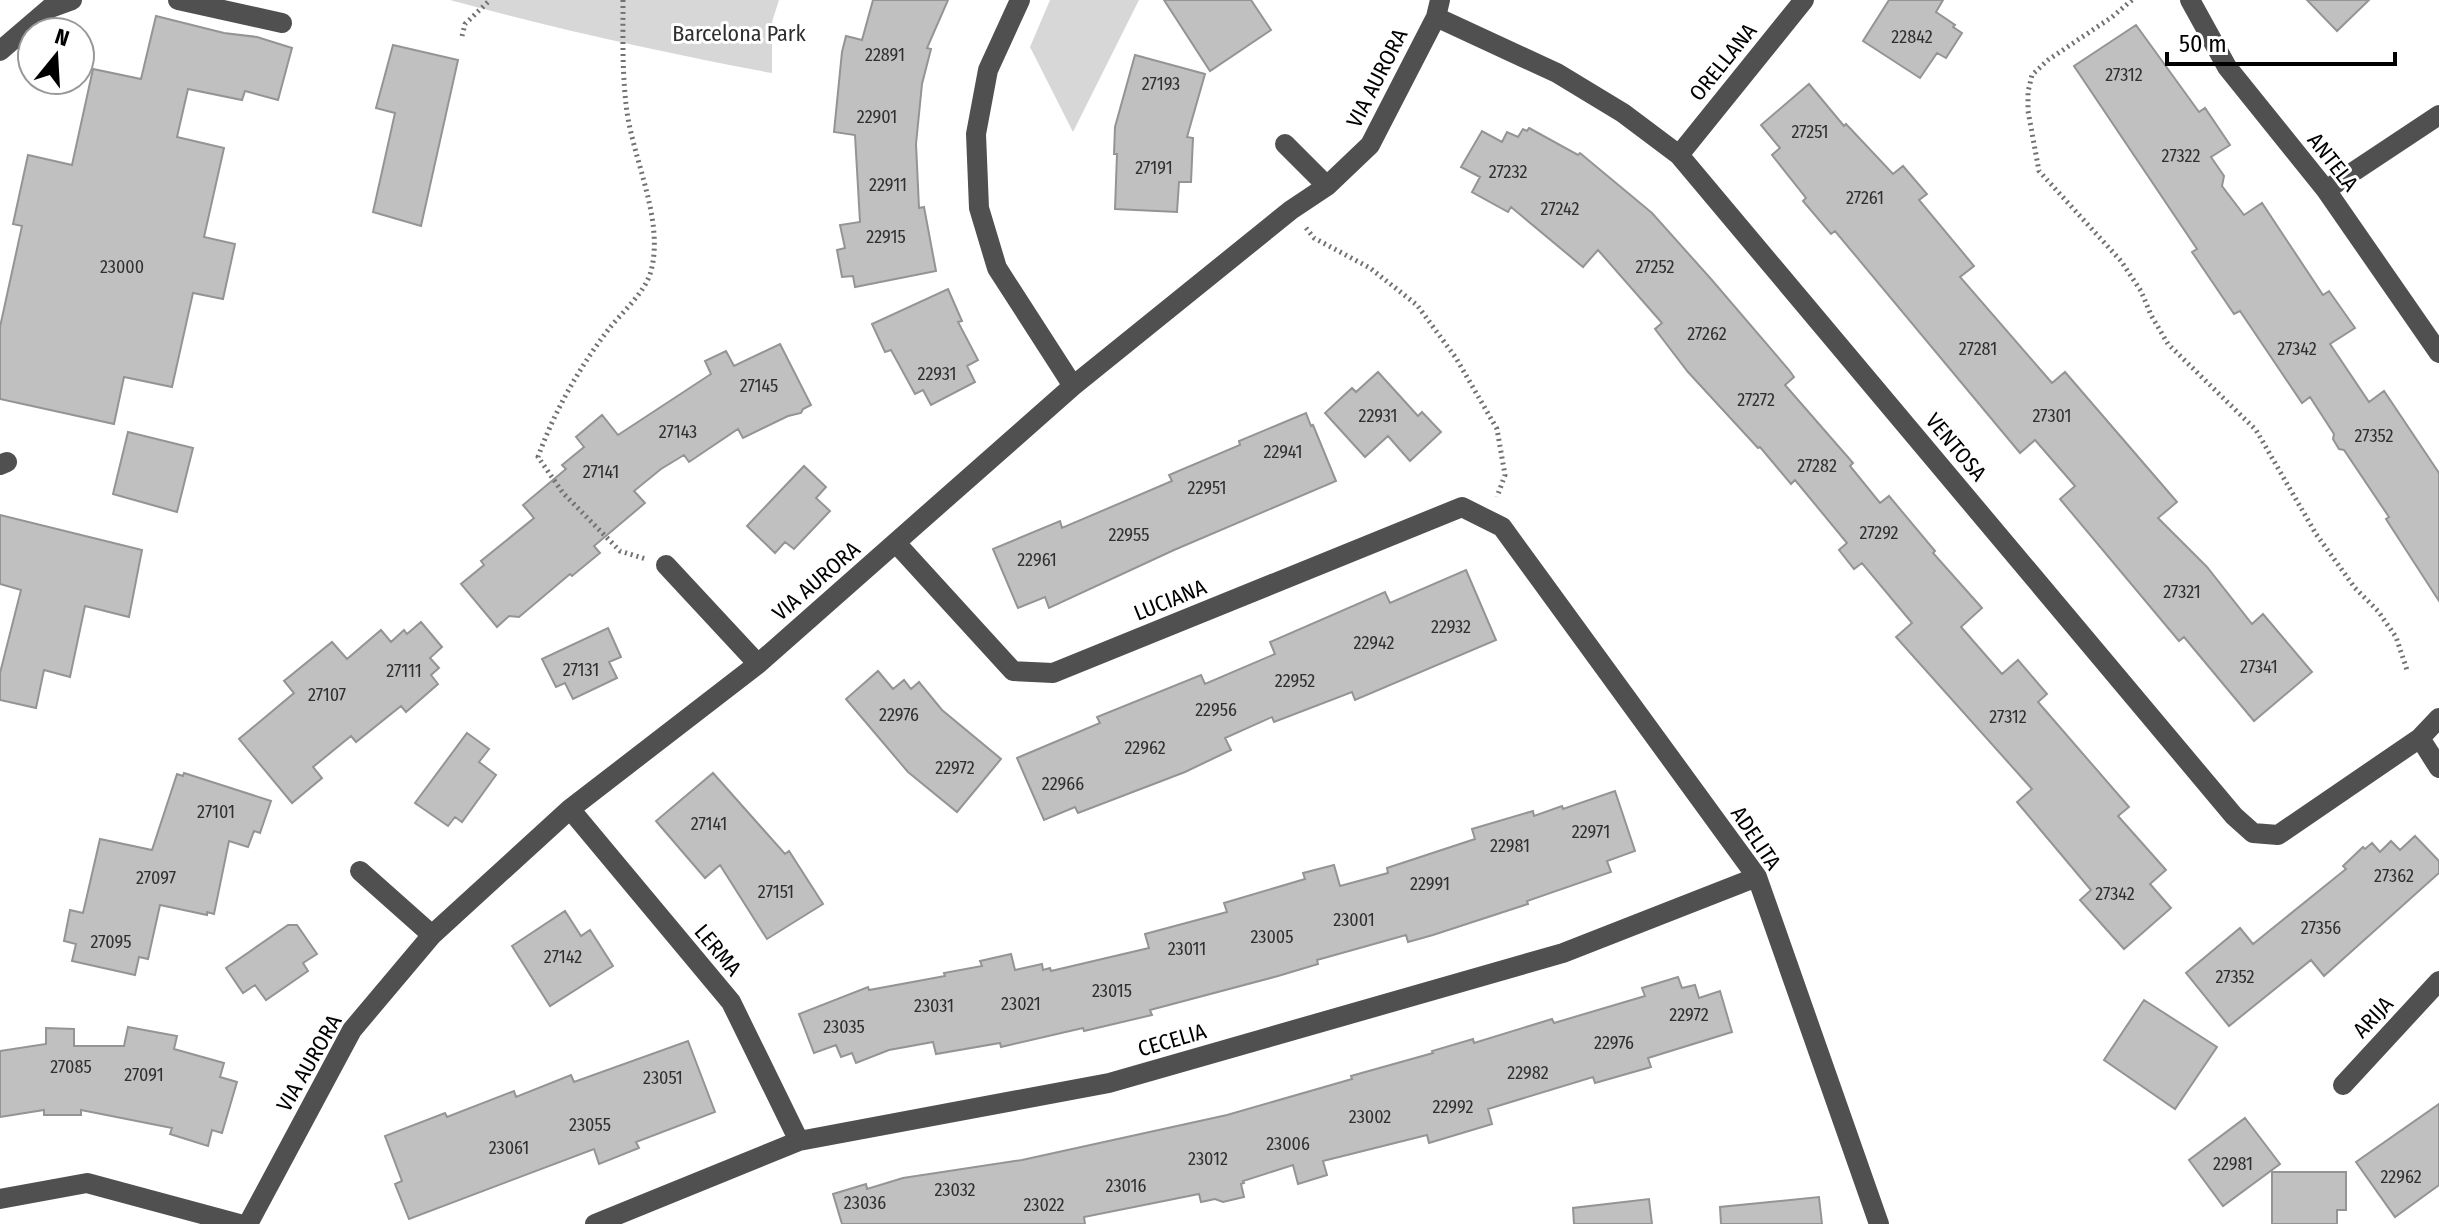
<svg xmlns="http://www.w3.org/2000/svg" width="2439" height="1224" font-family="'Fira Sans Condensed',sans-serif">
<rect width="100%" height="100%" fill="#fff"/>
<path fill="#d7d7d7" d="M450,0H779L772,22V73C664,53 557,29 450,0Z
M1050,0H1139L1073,132L1030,47Z"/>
<path fill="#c0c0c0" stroke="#949494" stroke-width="2" d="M873,0H948L927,48L931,49L922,84L916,144L919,208L924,207L936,271L855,287L853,276L842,277L837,250L845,248L840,225L860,222L855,135L834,132L842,52L846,36L862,40Z
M1164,0H1251L1271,30L1210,71Z
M1889,0H1943L1936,12L1955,25L1953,27L1962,33L1946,58L1937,53L1920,78L1863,41Z
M2307,0H2369L2337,31Z
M156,16L224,33L257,37L292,48L278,100L245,91L242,100L188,89L177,137L224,148L204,237L235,244L223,299L193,293L172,387L124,377L114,424L0,399V327L22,226L13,224L28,155L72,165L93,69L141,79Z
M2136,25L2199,112L2205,108L2230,145L2211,157L2224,176L2222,186L2244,215L2262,203L2323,295L2329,291L2355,328L2330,344L2369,402L2384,391L2439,473V601L2386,519L2389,517L2344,450L2339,449L2333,439L2334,434L2310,397L2302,403L2240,311L2234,314L2192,252L2197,249L2074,66Z
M393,45L458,60L421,226L373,212L395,113L376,108Z
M1135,55L1205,74L1187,137L1193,138L1191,182H1179L1177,212L1115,209L1117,154H1114L1115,127Z
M1809,84L1844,126L1846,124L1893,174L1903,166L1927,194L1919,200L1974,266L1960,277L2052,383L2065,372L2177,502L2158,518L2207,567L2252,624L2263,614L2312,672L2254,721L2184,637L2179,641L2060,499L2075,486L2035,440L2020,453L1835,231L1831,234L1803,201L1806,198L1772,155L1780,148L1761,125Z
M1529,128L1578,155L1580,153L1652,213L1711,279L1789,370L1794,377L1785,385L1853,463L1850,466L1880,503L1889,496L1935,551L1933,553L1982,608L1961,627L2002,674L2018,660L2047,694L2038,702L2129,807L2118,816L2166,870L2150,884L2171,908L2124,949L2080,900L2091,890L2017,802L2032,789L1896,637L1912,623L1862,563L1854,569L1839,550L1847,543L1795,480L1791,484L1760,447L1758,448L1688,372L1655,329L1662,323L1598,250L1583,267L1511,207L1508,212L1472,192L1480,177L1461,167L1482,131L1502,142L1507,132L1518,137L1523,129L1527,131Z
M948,289L962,321L958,322L978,360L967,366L975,382L931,405L923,390L915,394L891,350L885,352L872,324Z
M780,344L811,405L803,409L801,413L788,416L743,438L738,429L689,462L684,455L661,469L634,491L645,503L594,546L600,553L572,576L570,574L519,617L509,616L497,627L461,584L484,565L481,561L534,518L523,505L566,469L562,465L584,447L576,437L602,415L618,435L711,374L705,361L726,351L734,366Z
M1378,372L1418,416L1422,412L1441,432L1410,461L1388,436L1365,457L1325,413L1352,388L1356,392Z
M1306,413L1311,426L1313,425L1336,481L1174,550L1049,608L1045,597L1018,608L993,549L1060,521L1062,528L1172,481L1169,475L1240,445L1239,441Z
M128,432L193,448L177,512L113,494Z
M804,466L826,487L816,498L830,511L794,549L785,542L775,553L747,526Z
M0,515L142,550L129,617L85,606L70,677L44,670L36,708L0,700V673L21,590L0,584Z
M1466,570L1496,640L1355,700L1352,692L1274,722L1272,717L1225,738L1231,750L1185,772L1078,813L1075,807L1044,820L1017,758L1100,723L1097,717L1201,675L1205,684L1275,654L1270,642L1385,592L1390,603Z
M421,622L442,647L430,658L439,668L431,675L438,684L406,712L401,706L356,742L351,736L313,767L322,778L292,803L239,739L294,693L284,681L332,642L347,659L381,630L391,642L404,630L407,634Z
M608,628L621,657L609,662L617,678L573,699L565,683L556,687L542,659Z
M878,671L893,689L904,680L911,689L919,682L942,710L1001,759L957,812L908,772L846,699Z
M467,733L489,749L479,762L496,775L462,822L455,817L448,826L415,803Z
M184,773L271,801L260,833L254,831L248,847L229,841L214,914L207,912V915L160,905L148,959L139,957L135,975L72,961L76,944L64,941L70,910L83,913L100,839L152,850L177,774L183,776Z
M713,773L785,854L789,851L823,904L767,939L720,865L705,878L656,821Z
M1615,791L1635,851L1607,861L1611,872L1527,901L1528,904L1433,935L1408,942L1406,935L1317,960L1318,964L1278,976L1150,1010L1152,1015L1084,1031L1083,1028L1001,1047L1000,1043L936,1054L933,1042L889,1050L856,1063L852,1053L841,1057L836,1045L814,1053L799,1014L868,987L869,990L945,976L944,973L982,966L980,961L1011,954L1015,970L1042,964L1043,970L1050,968L1051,971L1149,948L1145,934L1227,912L1224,903L1305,879L1303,873L1334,865L1340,886L1388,873L1387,868L1475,839L1472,829L1533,811L1534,816L1562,806L1563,809Z
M2415,836L2439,861V873L2324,976L2311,960L2229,1026L2186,973L2240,928L2253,944L2346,869L2343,866L2363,847L2365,849L2372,843L2380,852L2391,841L2400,850Z
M565,911L581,936L590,930L613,966L550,1006L512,946Z
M288,925H297L317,954L303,963L308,971L266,1000L255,985L243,993L226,968Z
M1678,977L1682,988L1695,985L1699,998L1720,991L1732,1032L1648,1058L1651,1067L1595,1083L1593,1077L1488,1109L1492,1124L1429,1143L1427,1135L1323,1161L1327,1175L1298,1184L1293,1165L1243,1181L1244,1183L1241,1184L1244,1197L1223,1202L1215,1199L1201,1202L1199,1194L1084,1217L1085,1224H842L833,1194L866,1184L867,1189L903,1178L1022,1160L1227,1115L1352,1079L1351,1076L1433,1053L1432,1051L1473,1039L1474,1043L1552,1019L1554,1023L1645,996L1642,988Z
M2144,1000L2217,1047L2175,1109L2104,1060Z
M128,1027L177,1036L174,1049L224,1063L220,1077L237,1082L222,1133L212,1130L208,1146L170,1134L172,1128L81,1110V1115H44V1110L0,1117V1051L46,1044V1028L74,1029V1046H124Z
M688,1041L715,1112L636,1142L639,1148L599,1164L594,1149L409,1219L395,1184L402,1181L385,1136L445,1113L447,1117L514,1091L516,1097L571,1075L574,1082Z
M2439,1104V1185L2395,1217L2356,1162Z
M2245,1118L2280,1164L2223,1206L2189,1160Z
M2272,1172H2346V1210H2337V1224H2272Z
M1819,1197L1822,1224H1721L1720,1207Z
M1649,1199L1652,1224H1574L1573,1208Z"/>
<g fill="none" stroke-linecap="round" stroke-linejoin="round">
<path stroke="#727272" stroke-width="5" stroke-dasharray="2 4" stroke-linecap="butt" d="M623,0C623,34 622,69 626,104C631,156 665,219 651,271C645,293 622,312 608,330C579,368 554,412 538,457L563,493L620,551L646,559
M2132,0L2112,17L2048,60L2032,75L2028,92V111L2039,171L2121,261L2141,291L2151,315L2168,344L2256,430L2316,534L2355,588L2378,611L2396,637L2408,673
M462,36L465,24L490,0
M1306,228L1314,238L1370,268L1417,305L1456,358L1497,429L1505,475L1497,497"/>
<path stroke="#505050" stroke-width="20" d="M178,0L282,23
M1020,0L988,70L976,134L979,208L997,268L1073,386
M2190,0L2227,67L2326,190L2439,353
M1436,17L1557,73L1623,113L1679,155L2234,816L2253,833L2278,835L2420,738L2439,718
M0,51L50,8L72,0
M1285,144L1327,186
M1679,155L1804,0
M2326,190L2439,115
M0,465L7,462
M896,543L1013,671L1053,673L1462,507L1502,527L1757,877L1879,1224
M666,565L758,664
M2420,738L2439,768
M570,809L731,1002L799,1141
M360,871L432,935
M2343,1085L2439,981
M0,1199L87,1183L239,1224
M248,1224L352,1030L432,935L570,809L758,664L1073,386L1291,210L1327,186L1370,145L1436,17L1440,0
M595,1224L799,1141L1109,1083L1563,953L1757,877"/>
</g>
<g text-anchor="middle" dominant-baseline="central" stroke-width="6" stroke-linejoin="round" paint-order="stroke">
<g font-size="18" fill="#303030">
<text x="1912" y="37">22842</text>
<text x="885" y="55">22891</text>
<text x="2124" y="75">27312</text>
<text x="1161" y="84">27193</text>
<text x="877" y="117">22901</text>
<text x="1810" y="132">27251</text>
<text x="2181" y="156">27322</text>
<text x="1154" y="168">27191</text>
<text x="1508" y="172">27232</text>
<text x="888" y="185">22911</text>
<text x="1865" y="198">27261</text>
<text x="1560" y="209">27242</text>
<text x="886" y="237">22915</text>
<text x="122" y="267">23000</text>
<text x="1655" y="267">27252</text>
<text x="1707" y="334">27262</text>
<text x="1978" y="349">27281</text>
<text x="2297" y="349">27342</text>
<text x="937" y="374">22931</text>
<text x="759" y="386">27145</text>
<text x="1756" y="400">27272</text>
<text x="1378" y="416">22931</text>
<text x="2052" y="416">27301</text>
<text x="678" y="432">27143</text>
<text x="2374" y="436">27352</text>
<text x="1283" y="452">22941</text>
<text x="1817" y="466">27282</text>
<text x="601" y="472">27141</text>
<text x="1207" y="488">22951</text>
<text x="1879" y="533">27292</text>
<text x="1129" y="535">22955</text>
<text x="1037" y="560">22961</text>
<text x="2182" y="592">27321</text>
<text x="1451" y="627">22932</text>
<text x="1374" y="643">22942</text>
<text x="2259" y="667">27341</text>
<text x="581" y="670">27131</text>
<text x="404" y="671">27111</text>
<text x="1295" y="681">22952</text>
<text x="327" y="695">27107</text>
<text x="1216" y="710">22956</text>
<text x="899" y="715">22976</text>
<text x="2008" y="717">27312</text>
<text x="1145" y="748">22962</text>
<text x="955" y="768">22972</text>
<text x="1063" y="784">22966</text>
<text x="216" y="812">27101</text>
<text x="709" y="824">27141</text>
<text x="1591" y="832">22971</text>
<text x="1510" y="846">22981</text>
<text x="2394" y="876">27362</text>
<text x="156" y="878">27097</text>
<text x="1430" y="884">22991</text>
<text x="776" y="892">27151</text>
<text x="2115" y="894">27342</text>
<text x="1354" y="920">23001</text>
<text x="2321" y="928">27356</text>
<text x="1272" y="937">23005</text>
<text x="111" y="942">27095</text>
<text x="1187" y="949">23011</text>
<text x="563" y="957">27142</text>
<text x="2235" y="977">27352</text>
<text x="1112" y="991">23015</text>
<text x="1021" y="1004">23021</text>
<text x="934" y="1006">23031</text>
<text x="1689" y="1015">22972</text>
<text x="844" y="1027">23035</text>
<text x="1614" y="1043">22976</text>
<text x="71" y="1067">27085</text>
<text x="1528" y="1073">22982</text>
<text x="144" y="1075">27091</text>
<text x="663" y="1078">23051</text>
<text x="1453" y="1107">22992</text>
<text x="1370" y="1117">23002</text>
<text x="590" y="1125">23055</text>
<text x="1288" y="1144">23006</text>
<text x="509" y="1148">23061</text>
<text x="1208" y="1159">23012</text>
<text x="2233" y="1164">22981</text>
<text x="2401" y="1177">22962</text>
<text x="1126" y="1186">23016</text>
<text x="955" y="1190">23032</text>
<text x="865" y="1203">23036</text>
<text x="1044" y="1205">23022</text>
</g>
<g font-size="22" fill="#2e2e2e" stroke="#fff">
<text x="739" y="33">Barcelona Park</text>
</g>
<g font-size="22" fill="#000" stroke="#fff">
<text transform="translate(1723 62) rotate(-51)">ORELLANA</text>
<text transform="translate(1377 78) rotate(-63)">VIA AURORA</text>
<text transform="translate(2333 162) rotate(52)">ANTELA</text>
<text transform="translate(1956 447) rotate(50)">VENTOSA</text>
<text transform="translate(816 581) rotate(-41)">VIA AURORA</text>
<text transform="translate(1170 600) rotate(-22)">LUCIANA</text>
<text transform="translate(1756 838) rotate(56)">ADELITA</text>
<text transform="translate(718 950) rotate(50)">LERMA</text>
<text transform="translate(2373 1017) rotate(-47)">ARIJA</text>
<text transform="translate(1172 1040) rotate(-16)">CECELIA</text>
<text transform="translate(309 1063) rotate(-60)">VIA AURORA</text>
</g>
</g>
<g transform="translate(56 56) rotate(18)"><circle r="38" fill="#ffffff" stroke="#999999" stroke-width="2"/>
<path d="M0-6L14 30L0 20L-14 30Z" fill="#000000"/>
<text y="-12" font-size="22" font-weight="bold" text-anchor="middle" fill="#000000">N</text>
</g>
<path d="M2167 52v12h228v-12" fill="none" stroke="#000000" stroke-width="4"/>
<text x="2179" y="52" font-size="24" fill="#000000" stroke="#ffffff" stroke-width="6" paint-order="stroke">50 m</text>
</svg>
